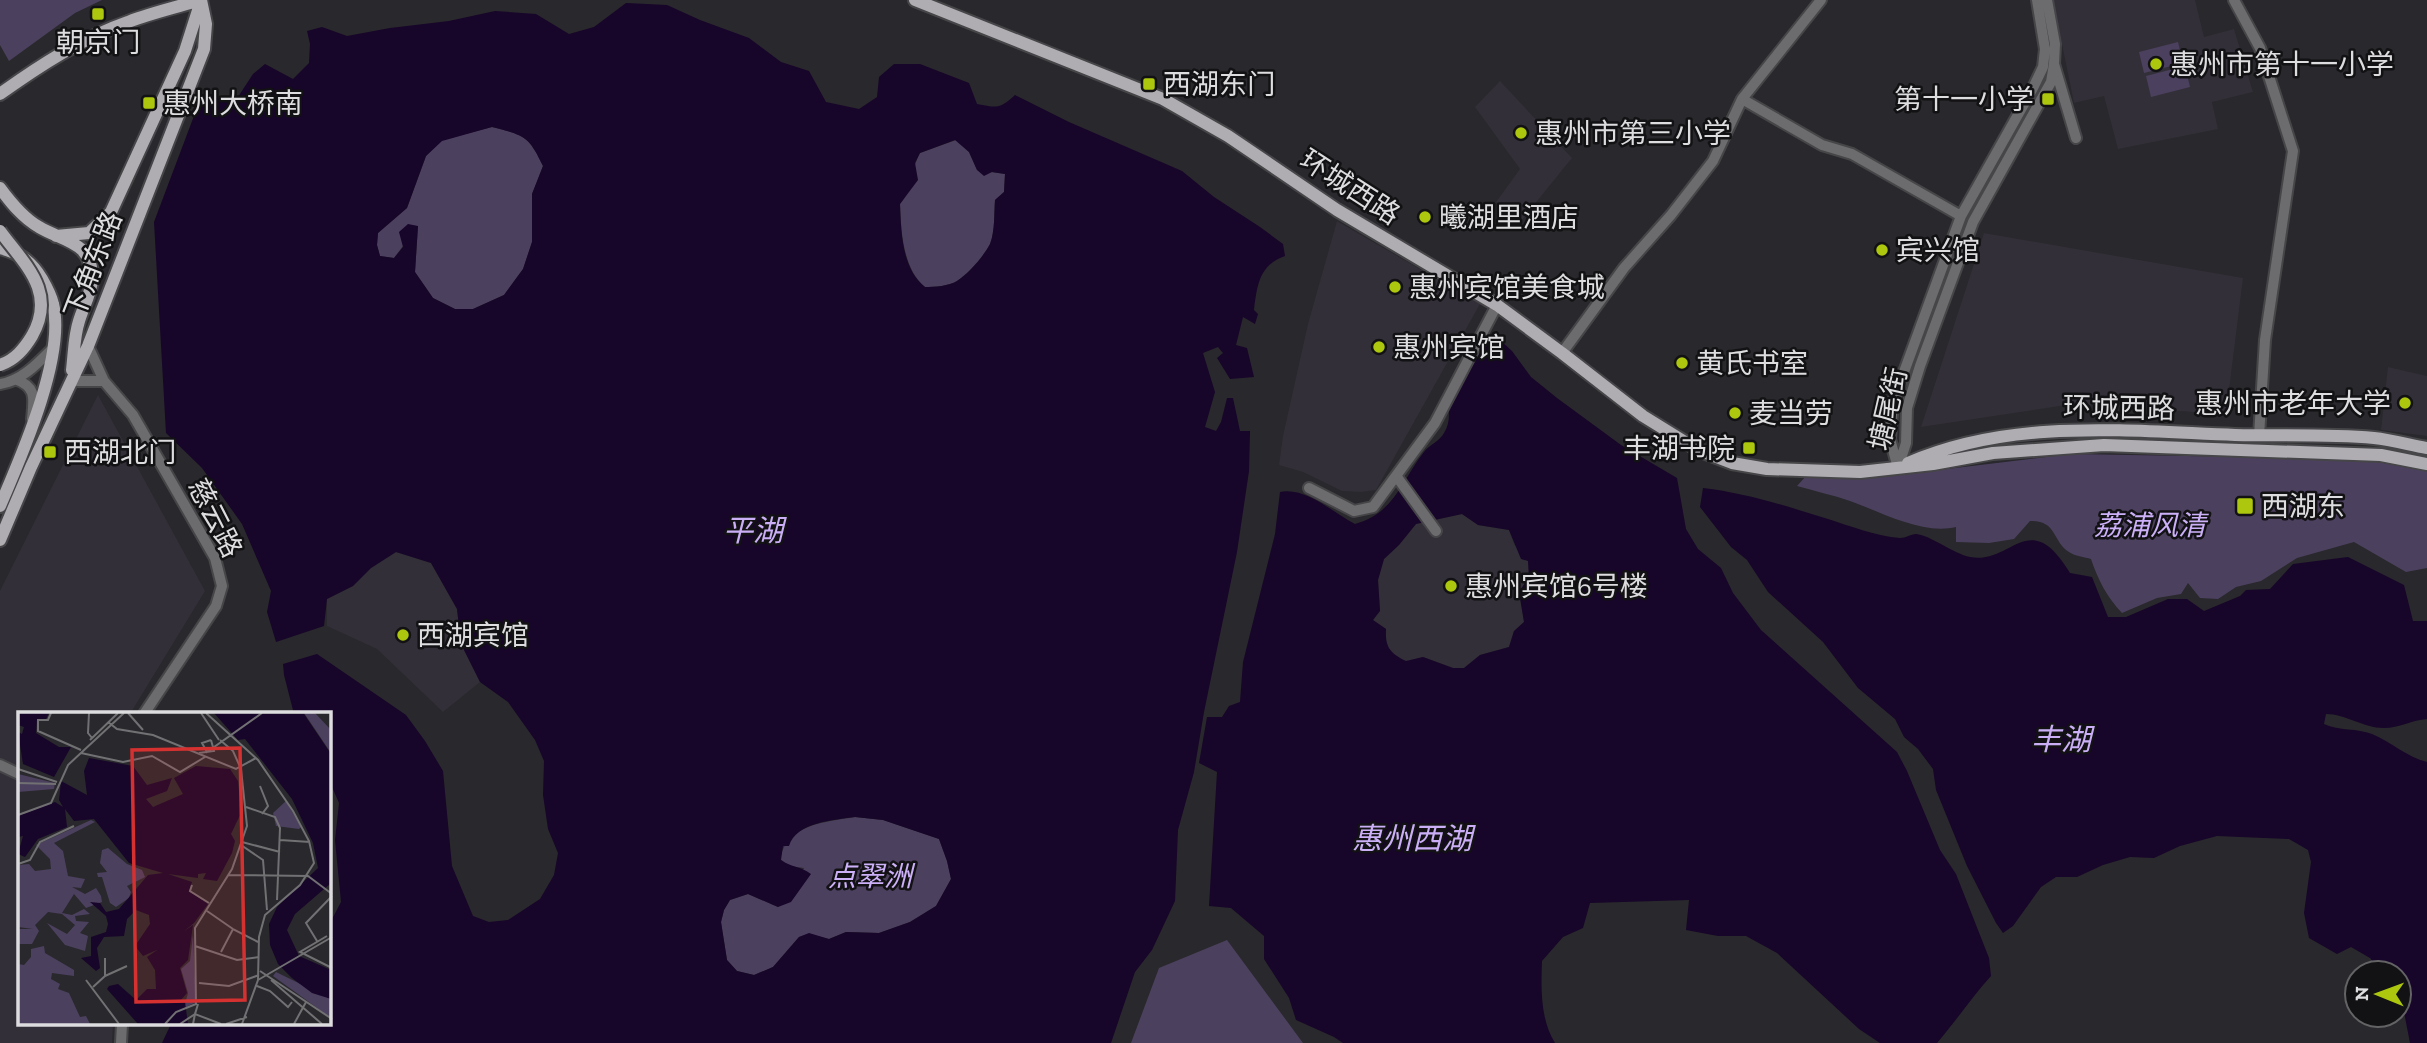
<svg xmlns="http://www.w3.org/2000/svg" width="2427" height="1043" font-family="'Zilla Slab','Noto Sans SC',serif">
<rect width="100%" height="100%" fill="#29282c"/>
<path fill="#322f38" d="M2053,0H2195L2204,37L2234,29L2253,92L2212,102L2218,129L2118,149L2104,96L2074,103Z
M1500,81L1572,158L1521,221L1496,202L1520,169L1475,107Z
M1337,221L1480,304L1376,490L1361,492L1342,491L1303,472L1279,465L1283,436L1308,324Z
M1984,233L2243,278L2226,414L2073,404L1921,427Z
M2388,367L2427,376V436L2381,430Z
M98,395L205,591L130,714H19V1024H113L112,1043H0V591Z
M1462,514L1478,525L1509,530L1514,544L1528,561L1529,577L1519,592L1524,622L1514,631L1509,647L1480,655L1464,668H1453L1423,657L1406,662L1392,654L1385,645L1386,629L1373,620L1380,610L1378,580L1384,559L1399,545L1416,524Z
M396,552L431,563L457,609L461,644L480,682L443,712L377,649L327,626V599L353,586L371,568Z"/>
<path fill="#4c405f" d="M0,0H102L75,13L9,61L0,45Z
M2178,42L2183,63L2144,73L2139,52Z
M2185,66L2190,87L2151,97L2146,76Z
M492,127C524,135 529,136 543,166L532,194V242L523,269L504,295L473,309H455L433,298L415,272L418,226L394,258L380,256L377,245L378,233L407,208L426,156L442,140Z
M956,140L969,152L977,170L1005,174L1004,192L995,200C994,214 995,231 990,244C984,256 968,274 957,281C949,286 935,287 925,287C903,269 901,232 900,204C914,187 910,171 920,153Z
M2071,454L2361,459L2427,471V568L2406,572L2354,542L2297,558L2261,581L2236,587L2218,599L2200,598L2188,583L2181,594L2157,598L2122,613C2107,597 2098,580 2091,559C2085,557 2074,556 2069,552C2052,541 2057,520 2030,521L2014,539L1989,543L1956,542V527C1922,535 1881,512 1850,501C1833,495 1814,491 1797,486L1806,476L1914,473Z
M855,817L883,820L939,839L947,861L951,879L936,906L910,922L879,933L846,932L829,939L809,934L799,937L773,967L754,975L737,971L727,960L721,922L724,910L730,900L748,894L778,907L804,868L789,866L780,859C787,824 825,822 855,817Z
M1227,940L1303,1043H1131L1159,968Z"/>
<path fill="#17052a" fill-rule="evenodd" d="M626,3L667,5L700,20L749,38L781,62L809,71L826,102L859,109L877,97L879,77L894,64H920L969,83L977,104C997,108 1000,109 1015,95L1069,122L1182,171L1214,197L1260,227L1283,244L1285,256C1259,265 1257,286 1254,310L1258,314L1255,324L1243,317L1236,345L1247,348L1254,377L1230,379L1217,358L1223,353L1218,347L1203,353L1215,392L1205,427L1216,431L1221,422L1227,398H1233L1240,431H1250L1249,471L1237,552L1204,712L1194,772L1178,830L1175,901L1152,950L1135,972L1111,1043H162L171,1024H329V925L341,902L335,840L339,803L329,780V714H294L284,675L283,664L317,654L406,715L425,741L443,771L452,866L473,916L489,922L508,920L540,899L554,875L558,853L548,829L543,795L544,761L535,740L508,702L480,682L461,644L457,609L431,563L396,552L371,568L353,586L327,599L324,626L276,642L267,612L271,591L242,524L202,468L166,433L154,222L200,100L238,97L253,74L265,64L293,79L309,63L310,44L307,31L322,27L347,36L390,28L449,21L495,11L536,14L569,34L594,27ZM492,127C524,135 529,136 543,166L532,194V242L523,269L504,295L473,309H455L433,298L415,272L418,226L408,224L399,232L403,247L394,258L380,256L377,245L378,233L407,208L426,156L442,141ZM955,140L969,152L977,170L984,176L992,172L1005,174L1004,192L995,200C994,214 995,231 990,244C984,256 968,274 957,281C949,286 935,287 925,287C902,269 901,232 900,204L918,180L915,163L920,153ZM855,817L883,820L939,839L947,861L951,879L936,906L910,922L879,933L846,932L829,939L809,933L799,937L773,967L754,975L737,971L727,960L721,922L724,910L730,900L748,894L778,907L791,902L811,874C801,866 790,867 781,860L783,846H789C796,822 834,820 855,817Z
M1500,340L1512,351L1531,377L1557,398L1621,445L1677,478L1686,529L1698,549L1721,568L1733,593L1761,630L1897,752L1907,771L1940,850L1956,874L1989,958L1991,976C1972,997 1956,1021 1937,1043H1880L1859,1029L1777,953L1746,936H1718L1686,930L1689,900L1590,903L1583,928L1563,937L1542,961C1541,988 1540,1019 1555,1043H1343L1334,1037L1296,1020L1289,998L1264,959V936L1231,908L1209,906L1217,772L1199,763L1207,717H1222L1229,706L1240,702L1243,662L1275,534L1280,492C1306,487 1332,512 1355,524C1395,513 1401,481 1424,452C1429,445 1440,441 1444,433C1450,424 1450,412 1447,402L1479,350ZM1462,514L1478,525L1509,530L1521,559L1528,561L1529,577L1519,592L1524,622L1514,631L1509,647L1480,655L1464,668H1453L1423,657L1406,661C1390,653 1385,647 1386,629L1373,620L1380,611L1378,580L1384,559L1399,545L1416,524Z
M1703,488C1746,493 1786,506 1828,519C1850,526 1876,536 1900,538C1906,538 1911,534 1916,534C1930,535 1954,554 1970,557C2012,565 2029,505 2070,573L2092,577L2108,617H2126L2168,599H2187L2204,611L2240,596L2246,590L2270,589L2293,564L2348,557L2404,585L2413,621H2427V719C2412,720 2399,728 2384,728C2363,728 2346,714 2326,714L2324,724C2339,731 2357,728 2372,734C2391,742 2407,757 2427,762V1043H2410L2404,1012L2399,1002V973H2382L2370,958L2351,947L2337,954L2309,938L2304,913L2311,862L2308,850L2289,839L2217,836L2180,846L2154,858L2130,857L2103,865L2077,877H2056L2041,887L2013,926L2003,933L1996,923L1967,866L1936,790L1933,769L1918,749L1904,737L1895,719L1858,688L1823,642L1768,592L1747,560L1731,547L1700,507Z"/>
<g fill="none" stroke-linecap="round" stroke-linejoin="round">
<g stroke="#464548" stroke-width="14">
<path id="minor" d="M1821,0L1742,99L1822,145L1852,154L1961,216
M2047,0L2055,44L2054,64L2076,138
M2234,0L2260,48L2293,151L2265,340L2259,436
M88,346L104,381L133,415L215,558L222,586L216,606L144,714
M1562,353L1624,268L1671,215L1713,161L1742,99
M15,379C37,387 34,398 32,419
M71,381H104
M0,384C22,381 39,362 54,347
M1898,468L1890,439L1893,402L1961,216L2033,88L2043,67L2045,49L2037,0
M1898,468L1906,443L1907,408L1920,366L1973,222L2051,82L2054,64
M1397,477L1436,531
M1309,488L1354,511L1373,507L1435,423L1497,305
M0,765L19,774
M121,1043L122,1024"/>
</g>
<g stroke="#464548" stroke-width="16">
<path id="major" d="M915,0L1163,99L1228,136L1337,210L1497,305L1562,353L1643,416L1698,450L1732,463L1767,469L1860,472L1933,464L1993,453L2104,445L2381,455L2427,464
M0,94C39,66 82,38 128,22C151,13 177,7 201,0
M0,188C11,203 23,218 39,227C64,242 93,241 92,280C91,294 83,307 79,321C74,336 74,354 72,370
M56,236L89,233L111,212L185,51L200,4
M0,248C20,253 32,262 42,279C46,286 51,295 53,304C66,356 21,457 0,506
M1908,463C2011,418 2126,431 2235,435C2282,436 2328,434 2374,438C2392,440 2410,445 2427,448
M0,540L31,467L88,346L204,49L206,24L201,0"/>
</g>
<use href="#minor" stroke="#6c6b6d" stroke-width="10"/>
<use href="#major" stroke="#afadb2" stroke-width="12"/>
<g stroke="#464548" stroke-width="16" stroke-linecap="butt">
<path id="major-bridge" d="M0,231C25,265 57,292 32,336C24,349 15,360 0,365"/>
</g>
<use href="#major-bridge" stroke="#afadb2" stroke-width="12"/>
</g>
<g fill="#adc60e" stroke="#121113" stroke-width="2.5">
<rect x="91" y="7" width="14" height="14" rx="3.5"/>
<circle cx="2156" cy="64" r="7"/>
<rect x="1142" y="77" width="14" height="14" rx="3.5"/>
<rect x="2041" y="92" width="14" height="14" rx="3.5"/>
<rect x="142" y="96" width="14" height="14" rx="3.5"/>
<circle cx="1521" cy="133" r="7"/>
<circle cx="1425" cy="217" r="7"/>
<circle cx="1882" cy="250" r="7"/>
<circle cx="1395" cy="287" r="7"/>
<circle cx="1379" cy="347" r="7"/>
<circle cx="1682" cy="363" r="7"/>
<circle cx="2405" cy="403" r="7"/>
<circle cx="1735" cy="413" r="7"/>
<rect x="1742" y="441" width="14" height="14" rx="3.5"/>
<rect x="43" y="445" width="14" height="14" rx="3.5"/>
<rect x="2236" y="497" width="18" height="18" rx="3.5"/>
<circle cx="1451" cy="586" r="7"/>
<circle cx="403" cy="635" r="7"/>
</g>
<g text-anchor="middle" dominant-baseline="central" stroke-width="5" stroke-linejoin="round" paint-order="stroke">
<g font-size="28" fill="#dddcde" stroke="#121113" text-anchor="start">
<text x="98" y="42" text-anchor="middle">朝京门</text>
<text x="2170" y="64">惠州市第十一小学</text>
<text x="1163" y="84">西湖东门</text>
<text x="2034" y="99" text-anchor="end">第十一小学</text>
<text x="163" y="103">惠州大桥南</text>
<text x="1535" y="133">惠州市第三小学</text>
<text x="1439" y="217">曦湖里酒店</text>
<text x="1896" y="250">宾兴馆</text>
<text x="1409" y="287">惠州宾馆美食城</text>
<text x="1393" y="347">惠州宾馆</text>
<text x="1696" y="363">黄氏书室</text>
<text x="2391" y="403" text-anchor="end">惠州市老年大学</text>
<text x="1749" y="413">麦当劳</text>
<text x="1735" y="448" text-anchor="end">丰湖书院</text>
<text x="64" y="452">西湖北门</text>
<text x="2261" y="506">西湖东</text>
<text x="1465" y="586">惠州宾馆6号楼</text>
<text x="417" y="635">西湖宾馆</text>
</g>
<g font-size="28" fill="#dddcde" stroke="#121113">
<text transform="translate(1350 187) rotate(33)">环城西路</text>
<text transform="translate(93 265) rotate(-69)">下角东路</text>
<text transform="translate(2119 408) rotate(1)">环城西路</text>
<text transform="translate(1888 409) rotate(-77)">塘尾街</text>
<text transform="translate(215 518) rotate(63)">慈云路</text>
</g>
<g font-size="28" font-style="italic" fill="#ccb1f9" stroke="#121113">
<text x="2150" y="525">荔浦风清</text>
<text x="870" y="876">点翠洲</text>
</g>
<g font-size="30" font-style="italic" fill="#caaff6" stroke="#121113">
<text x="753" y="531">平湖</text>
<text x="2061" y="740">丰湖</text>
<text x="1412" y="839">惠州西湖</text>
</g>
</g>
<g transform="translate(18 712)">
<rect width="313" height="313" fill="#29282c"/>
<path d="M286,1H297L313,18V41ZM0,62L37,71L36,77L0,80ZM268,89L283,115L281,117L258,114L255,101ZM73,108L77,110L36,131L45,139L50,164L67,167L63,176L54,175L67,182L78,176L83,184L84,190L68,196L56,182L44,201L54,203L66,197L72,202L57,204L58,209L71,210L62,221L70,224L67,239L47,233L29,211L49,222L57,213L44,202L30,200L17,213L21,219L14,232H0V217H15L0,215V153L11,152L17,159L33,157L32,147L18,133ZM90,136L109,152L124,158L127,165L109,174L113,180L111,186L98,195L92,191L84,165H80L79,161L89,160L82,151L84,138ZM175,223L178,290L166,296L170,281L163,257L172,249ZM26,234L27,241L56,258V264L34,261L33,267L42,272L40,277L51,281L62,305L68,304L72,312H0V252L6,253L13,245V237ZM258,260L313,287V306L255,264Z" fill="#4c405f"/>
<path d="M0,1H31L28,7H19L18,21L41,35H53L36,65L5,52L0,20L4,22L6,15L0,13ZM196,1L286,2L313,42V171L277,202L269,218L281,244L313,258V287L294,281L274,266L260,252L252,233L251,212L259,195L300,156L295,131L274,87L227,27L220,28ZM71,46L115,54L129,73L154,66L149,79L128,87L135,95L165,82L156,66L178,54L212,57L220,69L223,101L213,122L217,129L214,141L199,169L185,167L188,161L180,162V166L150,162L174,170L171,179L190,192L176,211L148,234L125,244L117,234L132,212L131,203L118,198L109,207L106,224L86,225L79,236L82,256L78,259L63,246L73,244V225L88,220L90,212L88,204L72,190L82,191L88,200L101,197L130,163L145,161L111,151L76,107L56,109L47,97L49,115L20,127L7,145L0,142L5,124L0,125V104L37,90L45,95L41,88L43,69L69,83L66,59ZM175,213L170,248L162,256L169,281L162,289L167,290L170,312H120L89,277L91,274L100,272L118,288L129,277H138L137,258L129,245Z" fill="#17052a"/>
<path fill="none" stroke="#717073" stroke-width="2" d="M33,1L30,8H20V19L63,38M71,1L70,21L74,26M110,1L125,18M183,1L201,28M188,1L240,48L275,99L291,129L296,151L282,173L247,203L241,225L240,268L224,312M90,10L99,17L135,23L218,57L238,46M72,28L100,1M193,28L184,31L189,40L244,1M63,41L105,50L134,44L162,60L187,45M181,41L196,39L193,28M0,57L39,70M0,71L38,72M242,74L250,94L244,102M228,95L257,105L262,116L259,188M0,103L33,91L50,53L106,1M262,128L292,130M224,130L262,140M223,133L245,148L249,198M0,152L12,148L22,130L56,114M210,163L290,164L314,182M174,173L172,179L191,191M189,199L215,217M309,224L282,240L314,256M299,229L288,211L314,184M177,234L219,248L241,245M203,240L215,217L240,230M242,259L314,307M87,264L109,254M68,268L101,312M240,268L314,225M253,268L304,312M181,271L211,274L241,263M239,274L252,279L270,295L274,290M75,275L87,264V246M147,312L158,300L178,292L177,216L214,157L229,114L223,57L215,39L202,28M162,312L177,302L180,292M175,312L177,302L203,312M208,312L229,305M276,312L288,290"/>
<path fill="#d63131" fill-opacity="0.15" stroke="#d63131" stroke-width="3.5" d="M222,36L227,288L118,290L114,38Z"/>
<rect width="313" height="313" fill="none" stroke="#dddcde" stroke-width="3.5"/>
</g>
<g transform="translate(2378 994) rotate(271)"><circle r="33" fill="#121113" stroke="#636264" stroke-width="2"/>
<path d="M0-5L12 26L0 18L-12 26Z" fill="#adc60e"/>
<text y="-10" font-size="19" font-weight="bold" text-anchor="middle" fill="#dddcde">N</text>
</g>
</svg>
